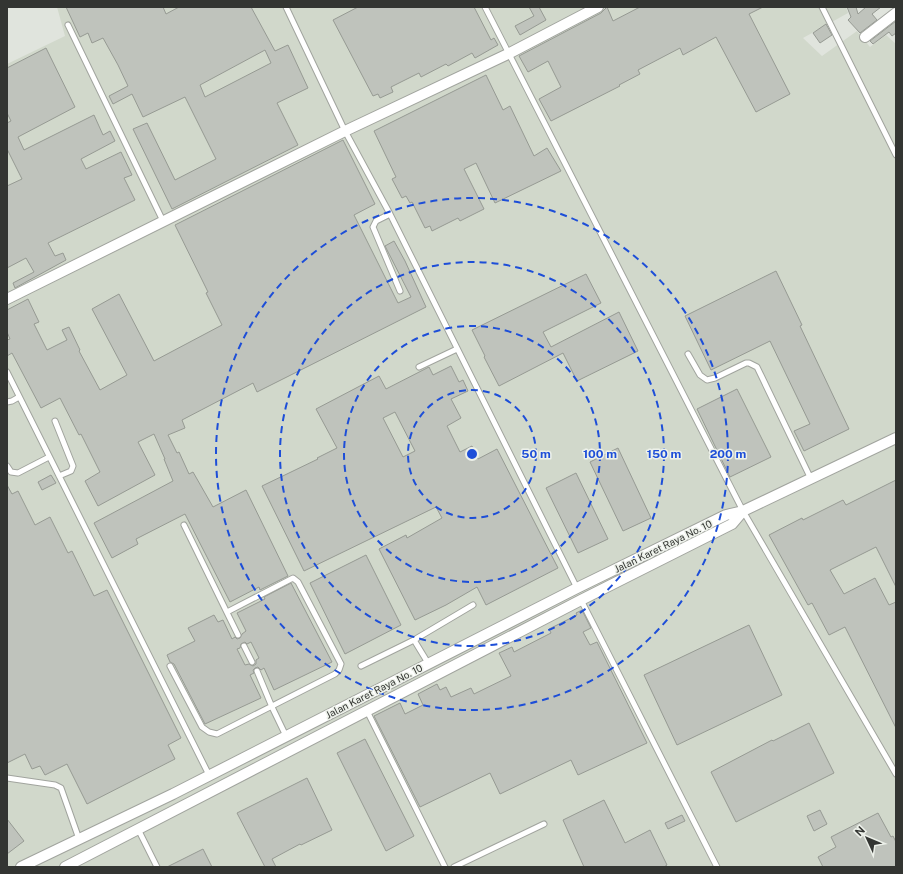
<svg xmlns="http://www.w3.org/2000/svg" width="903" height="874" font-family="'Public Sans',sans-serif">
<rect width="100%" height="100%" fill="#e0e4dd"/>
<path fill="#d1d8cb" d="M57,7H846L848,13L803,38L822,56L857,31L870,47L886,35L896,44V867H7V64L65,36Z"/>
<path fill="#bfc3bc" stroke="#969a93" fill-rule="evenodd" d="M66,7H163L166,14L179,7H251L275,51L288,45L308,88L277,103L298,145L172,209L133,129L147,123L175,180L216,159L185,97L143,117L132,94L113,104L109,96L128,86L118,65L103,38L92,43L88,33L80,37ZM265,50L271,63L205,97L200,85Z
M358,7H474L491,40L494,38L498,45L475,58L472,53L448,66L446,64L421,77L419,73L391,87L393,92L380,98L378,94L373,96L333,20Z
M529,7H539L546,20L520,35L515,26L534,16Z
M607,7L613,21L640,7H763L749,14L790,94L756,112L716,37L683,55L680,48L638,70L640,74L619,85L620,86L551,121L539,99L561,87L548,61L528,72L519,56L601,13Z
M847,7H856L858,14L866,7H881L872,14L877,20L860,33L848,20L851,17Z
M896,21V33L892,36L889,32L873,44L870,41Z
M826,24L832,35L820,43L813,33Z
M46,48L75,107L18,137L24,150L94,115L103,135L110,131L115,141L81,159L86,169L121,152L132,175L124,178L135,200L48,243L55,256L63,253L66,260L15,288L13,283L34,272L26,258L7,268V186L22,179L7,149V123L11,121L7,113V68Z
M486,75L503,110L510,106L534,156L547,148L561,171L495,203L476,163L464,169L484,209L460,221L458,218L432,231L430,226L425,228L412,202L410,203L406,196L402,198L392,179L396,177L374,131Z
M343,140L375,204L354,215L398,303L411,297L385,246L394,241L405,261L426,307L257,392L253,383L182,420L185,428L168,435L177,453L179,452L189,474L193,472L213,507L246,490L288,576L260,590L259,587L230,602L185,514L136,539L138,544L112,558L94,523L173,481L164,459H165L154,434L138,442L155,475L98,506L85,481L100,472L81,434L79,435L60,398L41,408L12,353L7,356V340L10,339L7,332V310L28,299L39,322L34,324L47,350L67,340L62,330L69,327L80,350L79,351L100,390L127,375L92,309L119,294L154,361L222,325L206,293L208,292L175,225Z
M776,271L802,325L800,326L849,429L804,451L794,431L810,424L770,341L711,370L685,316Z
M586,274L601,303L543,332L551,347L619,312L638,351L577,381L563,353L499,386L484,357L485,356L472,330Z
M451,366L459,382L463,380L468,391L451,399L461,418L447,426L460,452L472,446L478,459L497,449L558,568L486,605L477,587L446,605L415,620L379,549L406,535L407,538L442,518L436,507L304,571L262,486L318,459L317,458L337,448L316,409L379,376L386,389L429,367L433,375ZM395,412L415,451L403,457L383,418Z
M737,389L771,457L730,477L697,409Z
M618,448L651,518L623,531L590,462Z
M576,473L608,539L578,553L546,488Z
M51,475L56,483L42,490L38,482Z
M896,480V587L876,547L830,570L844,594L875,578L889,605L896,602V728L845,627L829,635L812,603L808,605L769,535L802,518L803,520L843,500L846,505Z
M7,485L12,494L18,491L35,525L50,517L68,553L72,551L94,596L107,590L181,738L168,745L175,759L87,804L67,764L45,775L40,766L32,769L25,754L7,763Z
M366,555L401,625L345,654L310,583Z
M291,583L332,662L274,690L264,668L261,670L258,667L255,668L253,670L254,673L250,675L261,698L205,724L174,664L170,662L167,655L195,641L188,628L214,615L218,622L223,620L232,639L235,637L237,639L240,638L242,634L246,631L237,613L265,599L264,597ZM245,642L247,644L251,642L259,658L256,660V664L253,666L249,664L245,665L237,649L240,648L241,644Z
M582,610L591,628L583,632L590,645L597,642L647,743L578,775L571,760L500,794L490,773L420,807L374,716L400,703L405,714L423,705L418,694L437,684L440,690L446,687L451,697L471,688L474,694L511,676L499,653L512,647L514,652L551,633L549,629L577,615L576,613Z
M749,625L782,695L677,745L644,675Z
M809,723L834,773L736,822L711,772L772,740L773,741Z
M365,739L414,836L386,851L337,753Z
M307,778L332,830L301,845L300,844L272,859L276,867H265L237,813Z
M604,800L625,843L650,830L667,865L664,867H584L563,820Z
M820,810L827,824L814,831L807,816Z
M878,813L891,837L893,836L896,842V867H823L818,857L836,847L831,837Z
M682,815L685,821L668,829L665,823Z
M7,819L24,841L7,854Z
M203,849L212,867H167Z"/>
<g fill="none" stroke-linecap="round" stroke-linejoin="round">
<g stroke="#a1a49e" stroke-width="7">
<path id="service" d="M286,7L345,131L390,214L577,588
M485,7L743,511L896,774
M822,7L896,155
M68,25L163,221
M390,214L376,221L373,227L400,291
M688,354L700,375L707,380L715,378L746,363H749L757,367L811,479
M419,367L457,349
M7,372L209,775
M7,402L12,401L19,397
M55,421L73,466L71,471L59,476
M7,466L11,472L18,473L49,457
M184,525L238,635
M581,600L717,867
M244,646L252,662
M428,663L414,640L473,605
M170,666L202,727L209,732L217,734L335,674L339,670L341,664L298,582L293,578L227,612
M361,666L414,640
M257,671L272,707L286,736
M367,711L445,867
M7,778L55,785L61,788L79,839
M138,829L157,867
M454,867L544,824"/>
</g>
<g stroke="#a1a49e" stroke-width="12">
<path id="minor" d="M865,37L896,13
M7,299L345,131L508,54L598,7
M21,867L173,794L577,588L726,515L743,511L896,438
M65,867L581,600L732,524L743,511"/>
</g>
<use href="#service" stroke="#fff" stroke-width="5"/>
<use href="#minor" stroke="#fff" stroke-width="10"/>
</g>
<g fill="none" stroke="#1d4ed8" stroke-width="2" stroke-dasharray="7 5">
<circle cx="472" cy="454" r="64"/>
<circle cx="472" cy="454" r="128"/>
<circle cx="472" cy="454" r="192"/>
<circle cx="472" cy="454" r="256"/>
</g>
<g text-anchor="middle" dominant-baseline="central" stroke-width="3" stroke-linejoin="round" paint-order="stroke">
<g font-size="10" fill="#333532" stroke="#edf1ea">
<text transform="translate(663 546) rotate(-26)">Jalan Karet Raya No. 10</text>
<text transform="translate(374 691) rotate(-27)">Jalan Karet Raya No. 10</text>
</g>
</g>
<circle cx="472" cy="454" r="6" fill="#1d4ed8" stroke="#edf1ea" stroke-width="2"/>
<g font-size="12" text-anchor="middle" font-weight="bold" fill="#1d4ed8" stroke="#edf1ea" stroke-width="3" stroke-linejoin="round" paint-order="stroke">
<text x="536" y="458">50 m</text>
<text x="600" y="458">100 m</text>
<text x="664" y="458">150 m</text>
<text x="728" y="458">200 m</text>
</g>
<rect width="903" height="874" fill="none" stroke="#333532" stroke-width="16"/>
<g transform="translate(867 838) rotate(314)" stroke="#edf1ea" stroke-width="3" paint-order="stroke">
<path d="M0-3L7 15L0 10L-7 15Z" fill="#333532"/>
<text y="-6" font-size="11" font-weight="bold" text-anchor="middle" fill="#333532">N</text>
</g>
</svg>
